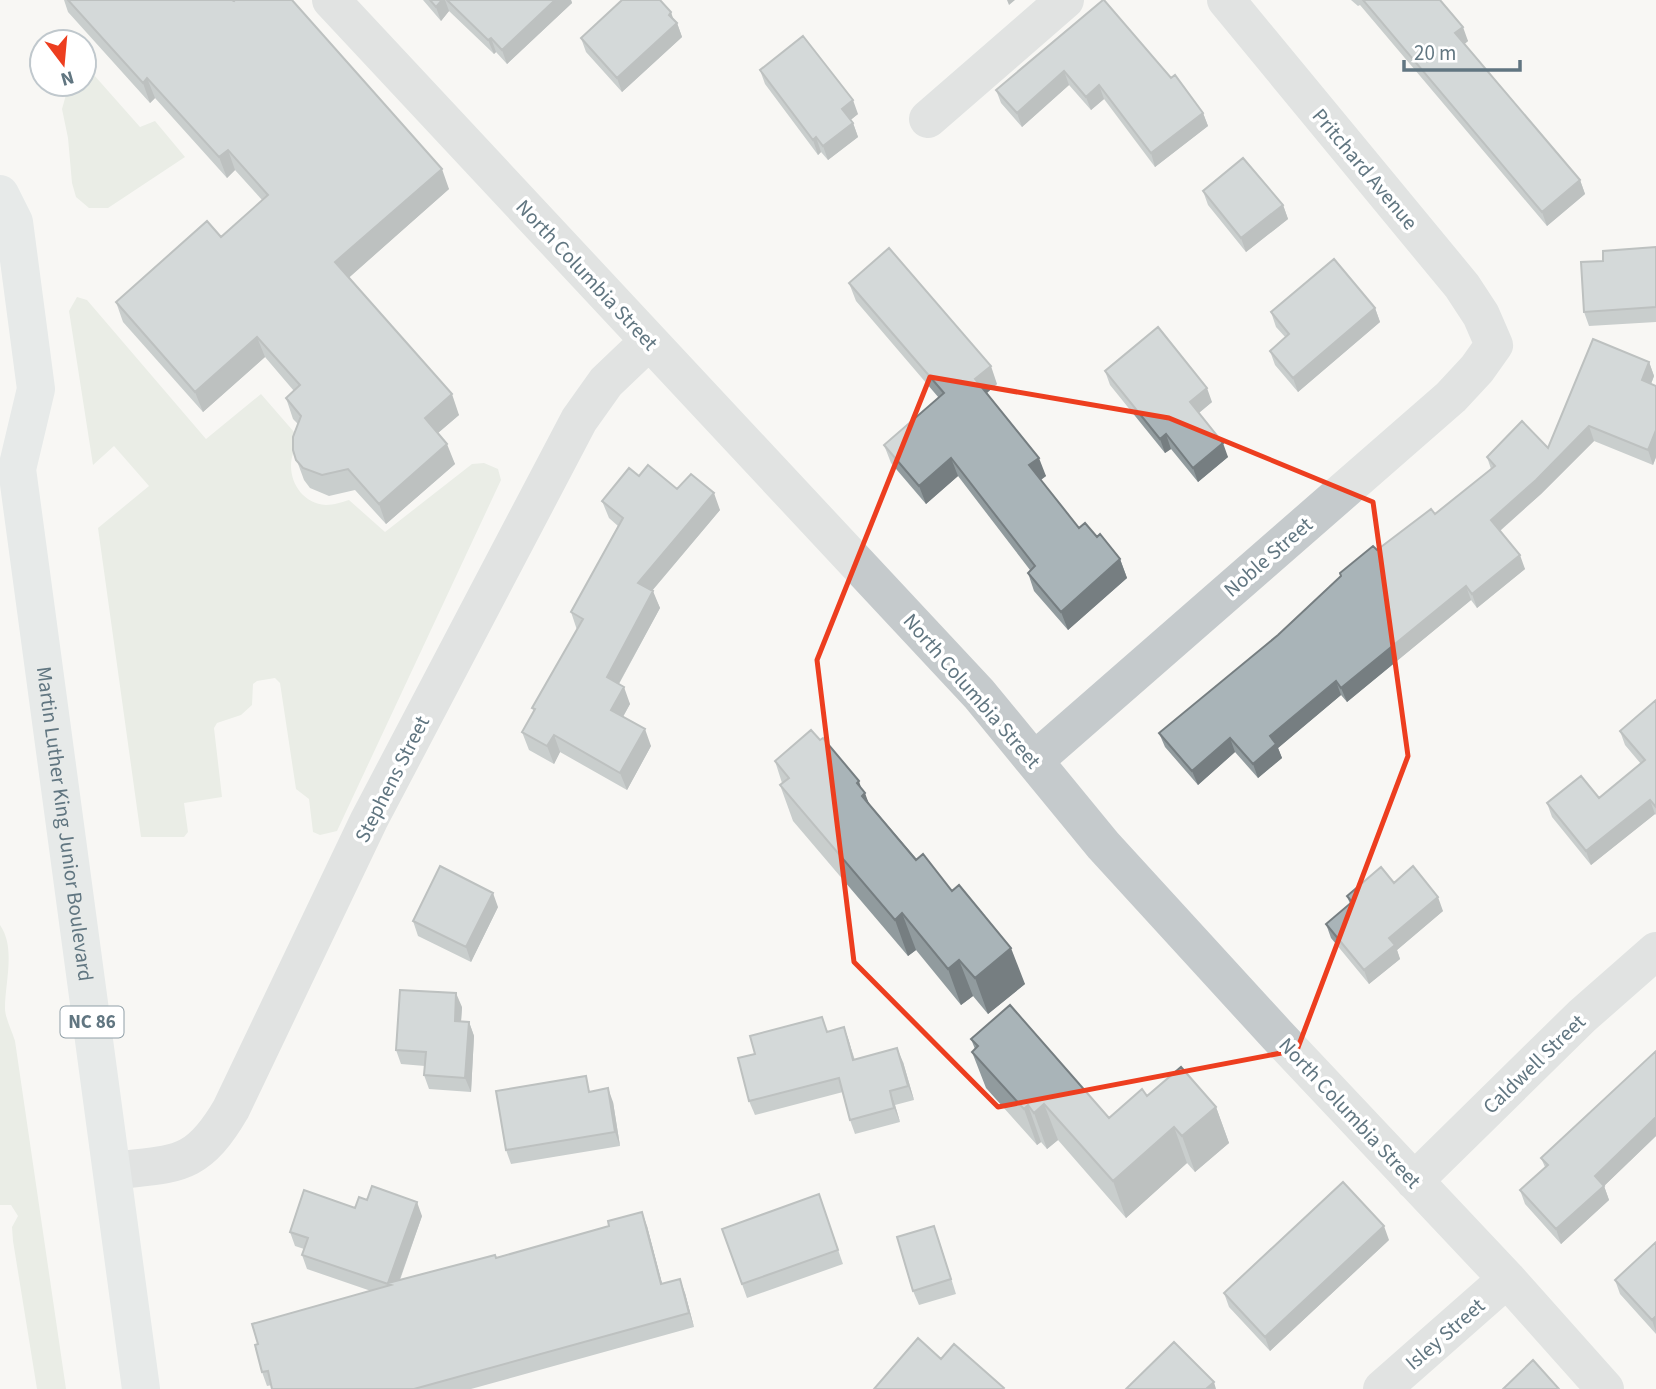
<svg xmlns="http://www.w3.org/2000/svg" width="1656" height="1389" font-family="'Source Sans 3',sans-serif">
<rect width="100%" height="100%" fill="#f8f7f4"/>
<path fill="#d9e0d5" d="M86,66L140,127L155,121L185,157L108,208H89L76,197L72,183L68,138L62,109L69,84H84Z
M77,297L87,300L206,439L261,394L301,440C280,463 294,503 326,505C334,505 342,502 349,500L385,532L472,464L484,463L498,469L501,480L337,831L320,835L313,832L309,799L296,789L280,683L275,678L257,681L253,684L252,705L241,715L217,723L214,728L222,797L184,803L188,832L184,837H141L98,528L149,486L114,446L93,465L69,311Z
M0,925C16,948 5,982 5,1008C5,1018 12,1031 15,1041L66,1389H37L13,1241L12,1227L18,1216L11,1205H0Z"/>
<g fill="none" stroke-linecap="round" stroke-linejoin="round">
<path stroke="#c5cacc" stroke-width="38" d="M331,0L979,694L1103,845L1277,1035L1507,1279L1605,1389
M928,119L1065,0
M1034,761L1451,397L1477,369L1494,345L1481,315L1462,286L1226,0
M113,1171C176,1163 196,1169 231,1109L369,820L579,420L606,382L649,341
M1414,1181L1582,1016L1656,951
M1382,1389L1507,1279"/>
<path stroke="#d2d9dc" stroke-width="38" id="s1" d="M0,194L14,222L36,389L17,469L141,1389"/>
</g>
<path fill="#919b9e" d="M64,0H232L449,189L349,277L459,415L438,433L455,464L386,524L355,490L329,496L310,488L304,480L293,450L298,424L293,419L286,398L294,391L265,357L203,412L123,322L116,302L221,237L262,200L235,170L227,178L155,98L150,103L68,12Z
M423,0H571L572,3L507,64L496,52L494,54L449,11L441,21Z
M1103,0L1203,113L1208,126L1155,167L1104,99L1091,110L1069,85L1022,127L1001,103L996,90Z
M1351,0H1440L1468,41L1464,44L1580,180L1585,194L1547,226L1360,5L1358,6Z
M673,19L677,23L682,37L622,92L586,52L581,38Z
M760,70L858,114L850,120L853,123L858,137L828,160L821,152L818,155L765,84Z
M1203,191L1283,205L1288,219L1246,252L1208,205Z
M1656,247V322L1589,326L1584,312L1603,261Z
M849,283L997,384L987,393L1046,476L1041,480L1079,528L1120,559L1127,578L1068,630L1034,591L1028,573L1030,570L958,476L926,504L891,463L884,445L939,398L856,301Z
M1375,308L1380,322L1298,392L1275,365L1270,351L1286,338L1276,327L1271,312Z
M1649,362L1654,376L1651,384L1656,386V457L1653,465L1594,441L1541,494L1500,531L1525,569L1477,608L1471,600L1347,702L1341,695L1278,748L1282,758L1258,778L1235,752L1198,785L1165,747L1159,733L1278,635L1341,576L1340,573L1435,514L1491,469L1487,457L1548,448Z
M1105,371L1212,402L1199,413L1228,457L1198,482L1171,449L1165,453L1110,385Z
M639,476L677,489L720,510L652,591L660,608L619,684L630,704L623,717L651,746L627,790L560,752L554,764L529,750L522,732L534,712L532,708L577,630L571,612L618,526L609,518L602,501Z
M1656,700V815L1655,814L1591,865L1552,817L1547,803L1599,798L1641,764L1625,745L1620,731Z
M775,761L861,788L870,805L1025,984L988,1014L973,996L961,1005L916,950L908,956L793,821L780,785L782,783Z
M1394,883L1443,911L1397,950L1400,959L1369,984L1331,938L1326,924L1350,904L1347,896Z
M498,907L471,962L418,936L413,921Z
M462,1007L461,1022H469L474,1036L471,1092L429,1089L424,1075L425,1066L401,1064L396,1050Z
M844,1027L855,1060L903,1062L914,1100L895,1105L900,1122L855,1134L850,1120L843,1092L755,1115L749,1101L828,1032Z
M971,1039L1109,1118L1147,1096L1216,1107L1229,1143L1195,1172L1187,1163L1126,1218L1058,1140L1047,1149L1041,1142L1037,1145L986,1088L972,1052L975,1049Z
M1656,1051V1136L1604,1186L1609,1200L1561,1244L1525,1204L1520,1190L1545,1167L1541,1158Z
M591,1091L613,1102L620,1146L511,1164L506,1150Z
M819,1194L843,1264L747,1298L722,1229Z
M367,1200L422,1216L400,1280L647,1226L662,1284L685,1293L694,1327L471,1389H272V1385L267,1386L262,1372L371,1291L307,1269L302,1255L304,1249L295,1246L290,1232L355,1208Z
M939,1240L956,1294L919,1305L913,1291Z
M1389,1240L1270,1351L1229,1307L1224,1293Z
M1656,1242V1334L1620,1294L1615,1280Z"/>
<path fill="#767e81" d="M442,0H445L449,11L441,21L436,7Z
M555,0H571L572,3L507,64L502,50Z
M1007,0H1015L1009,5Z
M671,12L675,24L677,23L682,37L622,92L617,78Z
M1463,27L1468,41L1460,48L1455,33Z
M491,38L496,52L494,54L488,40Z
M1064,71L1069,85L1022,127L1017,113Z
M147,78L155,98L150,103L143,83Z
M1099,85L1104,99L1091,110L1086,97Z
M853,100L858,114L847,123L842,109Z
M1203,113L1208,126L1155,167L1151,153Z
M853,123L858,137L828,160L823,146Z
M816,137L821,152L818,155L813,140Z
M228,150L235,170L227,178L219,157Z
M442,169L449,189L343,283L335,262Z
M1580,180L1585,194L1547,226L1542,212Z
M1283,205L1288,219L1246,252L1241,238Z
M1375,308L1380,322L1298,392L1293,378Z
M257,337L265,357L203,412L195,392Z
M1649,362L1654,376L1647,394L1642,380Z
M991,366L997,384L982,397L975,379Z
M1207,388L1212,402L1195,416L1190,402Z
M452,394L459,415L432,438L425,418Z
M1589,426L1594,441L1541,494L1496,534L1491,520Z
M1656,430V457L1653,465L1648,450Z
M1166,434L1171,449L1165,453L1160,439Z
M1223,443L1228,457L1198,482L1193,468Z
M447,444L455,464L386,524L379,504Z
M951,458L958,476L926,504L919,486Z
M1039,458L1046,476L1036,483L1029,465Z
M714,493L720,510L644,600L638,583Z
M1520,555L1525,569L1477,608L1472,594Z
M1120,559L1127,578L1068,630L1061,612Z
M1466,586L1471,600L1347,702L1341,688Z
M653,591L660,608L613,694L607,677Z
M1336,681L1341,695L1278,748L1282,758L1258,778L1253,764L1270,736Z
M624,687L630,704L617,727L611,710Z
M645,729L651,746L627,790L620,773Z
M554,735L560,752L554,764L547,746Z
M1230,738L1235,752L1198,785L1192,771Z
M859,781L863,794L865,793L878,829L875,832L857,783Z
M1650,800L1655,814L1591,865L1586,851Z
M493,893L498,907L471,962L466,947Z
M1438,897L1443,911L1397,950L1400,959L1369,984L1364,970L1389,938Z
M902,913L916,950L908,956L895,920Z
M1011,948L1025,984L988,1014L975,978Z
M959,960L973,996L961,1005L948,969Z
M456,993L462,1007L460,1035L455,1021Z
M469,1022L474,1036L471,1092L465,1078Z
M844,1027L849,1041L858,1074L853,1060Z
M897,1048L903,1062L914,1100L908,1086Z
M608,1088L613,1102L620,1146L615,1132Z
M890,1091L895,1105L900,1122L894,1108Z
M1044,1104L1058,1140L1047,1149L1034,1113Z
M1028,1105L1041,1142L1037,1145L1024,1109Z
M1216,1107L1229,1143L1195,1172L1182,1136Z
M1656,1117V1136L1604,1186L1609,1200L1561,1244L1556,1229L1595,1176Z
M1174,1127L1187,1163L1126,1218L1113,1181Z
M417,1202L422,1216L394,1295L388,1283Z
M642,1212L647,1226L666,1298L661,1284Z
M1384,1226L1389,1240L1270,1351L1265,1337Z
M680,1279L685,1293L694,1327L689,1313Z
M1656,1316V1332L1652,1320Z
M1214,1382L1216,1389H1206Z"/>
<path fill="#a9b4b8" stroke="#767e81" stroke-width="2" d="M68,0H232L234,1L235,0H292L442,169L335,262L452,394L425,418L447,444L379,504L348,469L322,475L303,468L296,460L293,450V437L301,416L286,398L300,385L257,337L195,392L116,302L207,221L221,237L268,195L228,150L219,157L147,78L143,83Z
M430,0H442L436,7Z
M447,0H555L502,50L491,38L488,40Z
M622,0H660L671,12L669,15L677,23L617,78L581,38Z
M1103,0H1104L1171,78L1175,75L1203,113L1151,153L1099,85L1086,97L1064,71L1017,113L996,90Z
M1363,0H1440L1463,27L1455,33L1580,180L1542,212Z
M803,36L853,100L842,109L853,123L823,146L816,137L813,140L760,70Z
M1243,158L1283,205L1241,238L1203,191Z
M1656,247V307L1584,312L1581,262L1603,261V251Z
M889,248L991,366L975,379L1039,458L1029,465L1079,528L1085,523L1097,537L1100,534L1120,559L1061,612L1028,573L1035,566L951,458L919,486L884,445L944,393L849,283Z
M1334,259L1375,308L1293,378L1270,351L1289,334L1271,312Z
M1158,327L1207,388L1190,402L1223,443L1193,468L1166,434L1160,439L1105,371Z
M1593,339L1649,362L1642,380L1656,386V430L1648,450L1589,426L1536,480L1491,520L1520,555L1472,594L1466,586L1341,688L1336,681L1270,736L1276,744L1253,764L1230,738L1192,771L1159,733L1278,635L1341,576L1340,573L1373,546L1377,550L1431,509L1435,514L1495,466L1487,457L1522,421L1548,448Z
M648,465L677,489L691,474L714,493L638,583L653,591L607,677L624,687L611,710L645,729L620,773L554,735L547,746L522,732L535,709L532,708L583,619L571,612L623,518L602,501L629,468L639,476Z
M1656,700V807L1650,800L1586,851L1547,803L1581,776L1599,798L1645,760L1620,731Z
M811,730L820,740L823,738L859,781L857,783L865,793L862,796L916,860L923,854L952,891L959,885L1011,948L975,978L959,960L948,969L902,913L895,920L780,785L789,778L775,761Z
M440,866L493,893L466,947L413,921Z
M1413,866L1438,897L1389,938L1395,945L1364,970L1326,924L1352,902L1347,896L1381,867L1394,883Z
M400,990L456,993L455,1021L469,1022L465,1078L424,1075L426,1052L396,1050Z
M1010,1005L1109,1118L1142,1089L1147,1096L1181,1067L1216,1107L1182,1136L1174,1127L1113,1181L1044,1104L1034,1113L1028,1105L1024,1109L972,1052L978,1046L971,1039Z
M822,1017L827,1032L844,1027L853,1060L897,1048L908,1086L890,1091L894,1108L850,1120L839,1078L749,1101L738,1058L755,1054L750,1036Z
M1656,1051V1117L1595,1176L1604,1186L1556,1229L1520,1190L1548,1165L1541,1158Z
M586,1076L589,1092L608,1088L615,1132L506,1150L496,1091Z
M1343,1182L1384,1226L1265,1337L1224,1293Z
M372,1186L417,1202L388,1283L495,1255L496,1258L609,1226L608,1221L642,1212L661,1284L680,1279L689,1313L414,1389H272L268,1371L262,1372L255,1345L258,1344L252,1324L391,1285L302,1255L308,1238L290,1232L304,1190L355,1208L359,1197L367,1200Z
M819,1194L838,1250L742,1284L722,1229Z
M934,1226L951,1279L913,1291L897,1237Z
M1656,1242V1316L1652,1320L1615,1280Z
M918,1338L941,1359L954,1344L1004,1388L1003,1389H874Z
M1174,1342L1214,1382L1206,1389H1126Z
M1533,1360L1559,1389H1503Z"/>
<path d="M0 0H1656V1389H0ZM930,377L1169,418L1373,502L1408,756L1297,1050L998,1107L854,962L817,660Z" fill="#f8f7f4" fill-opacity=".55" fill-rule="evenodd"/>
<path fill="none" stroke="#ed3e1f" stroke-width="5" stroke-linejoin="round" d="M930,377L1169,418L1373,502L1408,756L1297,1050L998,1107L854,962L817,660Z"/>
<g text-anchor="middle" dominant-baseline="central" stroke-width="7" stroke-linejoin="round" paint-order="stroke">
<rect fill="#fff" stroke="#909fa7" stroke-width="2" x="60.5" y="1006.5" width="63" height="31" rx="5"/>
<g font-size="19" font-weight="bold" fill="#617681">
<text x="92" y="1022">NC 86</text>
</g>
<g font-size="21" fill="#617681" stroke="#fff">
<text transform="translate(1365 169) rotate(50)">Pritchard Avenue</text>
<text transform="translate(587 275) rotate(47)">North Columbia Street</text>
<text transform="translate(1268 557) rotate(-41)">Noble Street</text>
<text transform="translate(972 691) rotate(49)">North Columbia Street</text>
<text transform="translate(392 779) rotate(-63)">Stephens Street</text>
<text stroke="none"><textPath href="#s1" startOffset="640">Martin Luther King Junior Boulevard</textPath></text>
<text transform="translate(1534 1064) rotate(-44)">Caldwell Street</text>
<text transform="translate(1350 1113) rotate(47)">North Columbia Street</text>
<text transform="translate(1445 1334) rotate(-41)">Isley Street</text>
</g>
</g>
<g transform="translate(63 63) rotate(164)"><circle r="33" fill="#ffffff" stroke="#c0c8cd" stroke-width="2"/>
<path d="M0-5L12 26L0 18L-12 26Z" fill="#ed3e1f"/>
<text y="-10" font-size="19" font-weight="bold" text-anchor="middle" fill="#617681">N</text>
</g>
<path d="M1404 60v10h116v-10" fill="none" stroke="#617681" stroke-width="3.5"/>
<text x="1414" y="60" font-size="21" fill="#617681" stroke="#ffffff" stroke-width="5" paint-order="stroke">20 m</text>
</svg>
